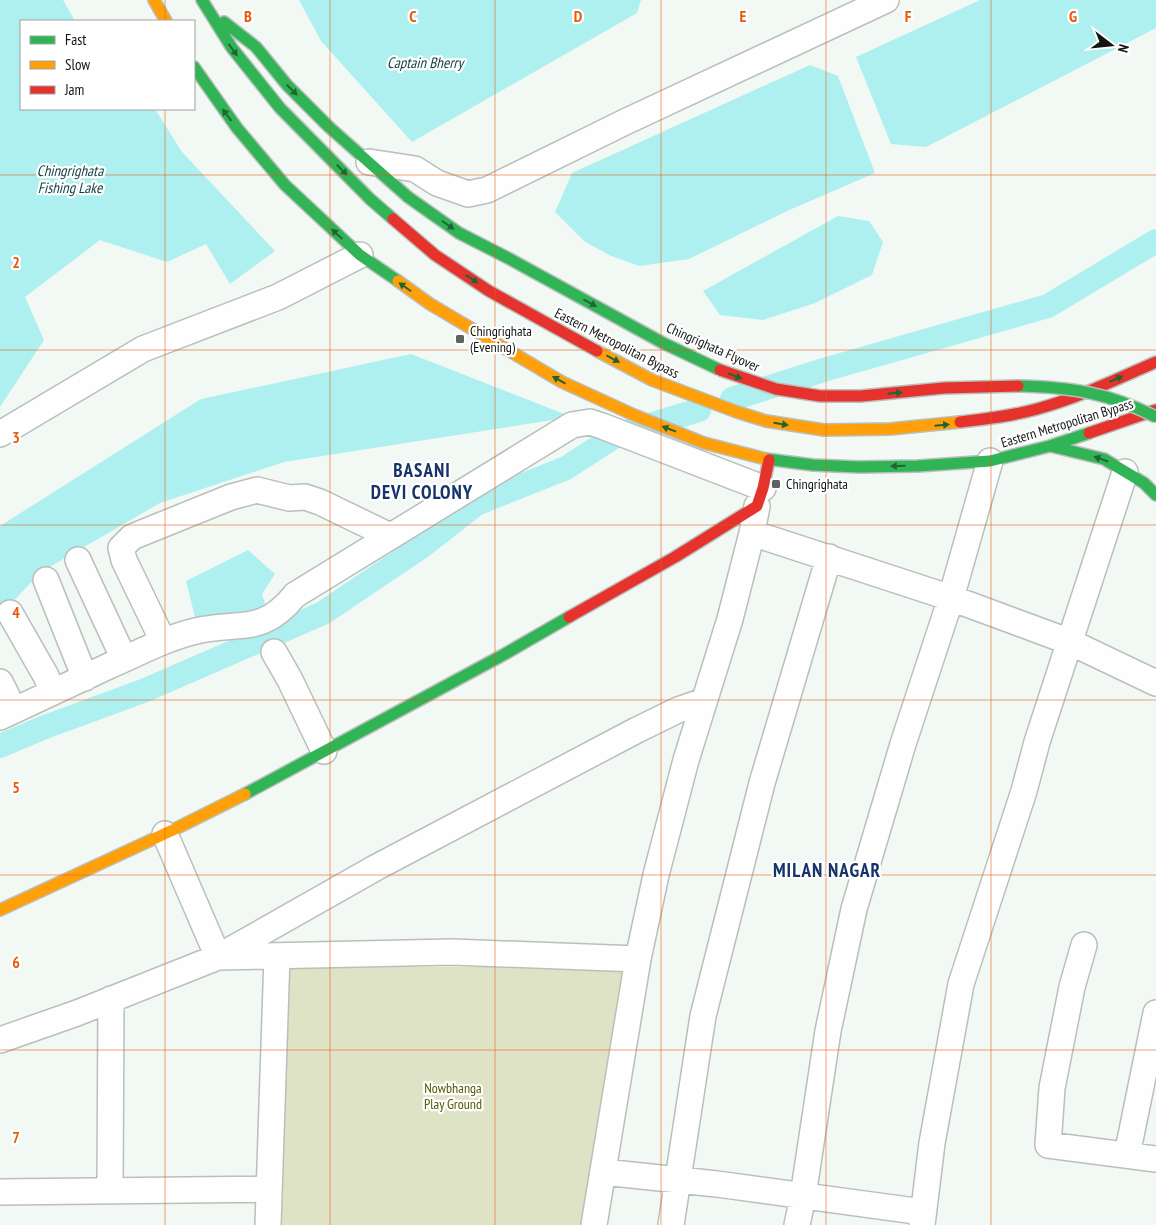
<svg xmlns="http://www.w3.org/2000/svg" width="1156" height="1225" font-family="'PT Sans Narrow',sans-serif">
<rect width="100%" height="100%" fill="#f2f8f3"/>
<path fill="#dfe3c5" d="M288,967H629L589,1225H277Z"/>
<path fill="#adf0ef" d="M0,0H63L75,21H21V109H155L182,152L275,251L230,284L206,244L167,262L100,240L25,297L44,340L0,407Z
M299,0H641L637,13L412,142L321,41Z
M980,0H1156V28L926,147L891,144L856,57Z
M810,65L838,76L875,173L787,211L689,259L639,266L609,255L584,241L555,212L572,173Z
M838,216L869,221L883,242L872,275L815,303L763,320L720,315L703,291Z
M411,354L572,417L284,462L160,503L41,572L0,615V526L201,399Z
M248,550L275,574L262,594L268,613L196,621L186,581Z"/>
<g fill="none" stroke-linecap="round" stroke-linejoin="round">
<path stroke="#adf0ef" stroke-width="24" d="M732,399L827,369L1048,306L1156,241
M0,746L45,727L143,691L323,613L421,547L476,504L566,468L617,435L699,410"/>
<g stroke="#babfbb" stroke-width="28">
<path id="street" d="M369,162L415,169L437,183L468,194L487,190L625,122L886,0
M0,434L143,349L278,297L360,255
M752,533L951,598L1070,642L1156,683
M78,560L124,659
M46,580L85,678
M10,613L46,676L53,692
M163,641L124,560L121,548L132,537L231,497L257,490L289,498L305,497L320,502L390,536
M274,652L290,680L324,751
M0,682L14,710
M0,717C37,700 74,682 111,665C139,653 166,638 196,631C239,621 262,636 295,595L572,425L590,422L602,426L763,488
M165,834L218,957L452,952L638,959
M1084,945L1072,987L1052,1088L1048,1145L1156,1159
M0,1040L77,1013L218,957L377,867L637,730L678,710L704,701
M1127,1155L1156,1013
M603,1172L717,1184L923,1212
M110,1191L111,999
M0,1192L269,1189
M268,1225L277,956
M594,1225L638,959L656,875L686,760L730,619L752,533L757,506
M671,1225L703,1016L762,783L829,557
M797,1225L803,1196L828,1031L854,909L903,744L951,598L990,461
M922,1225L932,1143L961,984L1024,791L1037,742L1125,472"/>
</g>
<g stroke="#babfbb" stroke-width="14">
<path id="fast" d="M202,0L232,48L280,108L370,199L393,219
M224,22L256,47L287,85L329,127L408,197
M194,67L237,128L285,185L360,255L398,281
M1050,446L1104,459L1144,483L1156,495
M766,459L813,465L859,467L918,466L990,461L1050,446L1089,433
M245,794L503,655L569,617"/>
</g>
<g stroke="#babfbb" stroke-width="14">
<path id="slow" d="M154,0L166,21
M398,281L430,304L562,382L634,415L704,443L766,459
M597,351L652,380L737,412L766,421L824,430L890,429L960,422
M0,910L175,829L245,794"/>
</g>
<g stroke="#babfbb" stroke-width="14">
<path id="jam" d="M393,219L435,255L489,291L597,351
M960,422C986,419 1012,416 1037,409C1078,398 1117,379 1156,362
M1089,433L1156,410
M569,617L675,557L757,506L763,488L769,460"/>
</g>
<use href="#street" stroke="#fdfefd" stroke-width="25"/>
<use href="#fast" stroke="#30b455" stroke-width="11"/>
<use href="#slow" stroke="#ff9f0a" stroke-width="11"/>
<use href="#jam" stroke="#e5322d" stroke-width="11"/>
<g stroke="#babfbb" stroke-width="14" stroke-linecap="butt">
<path id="fast-bridge" d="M408,197L459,233L508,258L663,343L720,370
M1018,386C1071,387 1109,393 1156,417"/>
</g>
<g stroke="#babfbb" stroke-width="14" stroke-linecap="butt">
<path id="jam-bridge" d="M720,370L776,389L820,396H861L944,388L1018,386"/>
</g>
<use href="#fast-bridge" stroke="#30b455" stroke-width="11"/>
<use href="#jam-bridge" stroke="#e5322d" stroke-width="11"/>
</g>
<defs><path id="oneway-solid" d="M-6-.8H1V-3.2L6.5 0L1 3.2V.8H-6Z" transform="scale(1.25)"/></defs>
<g fill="#206434">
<use href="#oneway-solid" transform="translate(233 50) rotate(54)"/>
<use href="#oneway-solid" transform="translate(292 90) rotate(45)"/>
<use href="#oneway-solid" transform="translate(227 115) rotate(-127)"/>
<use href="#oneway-solid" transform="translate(342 170) rotate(46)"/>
<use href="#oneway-solid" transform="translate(448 225) rotate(35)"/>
<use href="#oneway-solid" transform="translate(337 234) rotate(-137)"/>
<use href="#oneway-solid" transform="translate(472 279) rotate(34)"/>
<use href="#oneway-solid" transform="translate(405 287) rotate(-145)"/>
<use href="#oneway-solid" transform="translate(590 303) rotate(29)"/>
<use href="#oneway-solid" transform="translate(613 359) rotate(28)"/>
<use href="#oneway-solid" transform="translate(735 376) rotate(21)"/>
<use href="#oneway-solid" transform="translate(1116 379) rotate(-24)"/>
<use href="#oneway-solid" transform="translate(559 380) rotate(-151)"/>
<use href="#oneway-solid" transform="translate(895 393) rotate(-6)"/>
<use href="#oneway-solid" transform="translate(781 424) rotate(9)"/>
<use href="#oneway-solid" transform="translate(942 425) rotate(-5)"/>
<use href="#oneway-solid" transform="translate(669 429) rotate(-159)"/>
<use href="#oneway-solid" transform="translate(1101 459) rotate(-161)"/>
<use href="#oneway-solid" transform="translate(898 466) rotate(179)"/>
</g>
<path fill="none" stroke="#e8590c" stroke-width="1" stroke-opacity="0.55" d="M165,0V21M330,0V1225M495,0V1225M661,0V1225M826,0V1225M991,0V1225M165,109V1225M0,175H1156M0,350H1156M0,525H1156M0,700H1156M0,875H1156M0,1050H1156"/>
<g fill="#606461" stroke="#fff" stroke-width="2">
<rect x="455" y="334" width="10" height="10" rx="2.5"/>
<rect x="771" y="479" width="10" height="10" rx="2.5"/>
</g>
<g text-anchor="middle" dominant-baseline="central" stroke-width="4.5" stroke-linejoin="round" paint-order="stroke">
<g font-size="14" fill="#111512" stroke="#fff" text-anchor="start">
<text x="470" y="331">Chingrighata<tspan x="470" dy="16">(Evening)</tspan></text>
<text x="786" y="484">Chingrighata</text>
</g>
<g font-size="14" fill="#111512" stroke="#fff">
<text transform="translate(617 343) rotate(27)">Eastern Metropolitan Bypass</text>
<text transform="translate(713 347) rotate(24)">Chingrighata Flyover</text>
<text transform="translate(1067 423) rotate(-17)">Eastern Metropolitan Bypass</text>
</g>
<g font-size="14" fill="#575705" stroke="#fff">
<text x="453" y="1088">Nowbhanga<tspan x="453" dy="16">Play Ground</tspan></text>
</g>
<g font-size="15" font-style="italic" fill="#123e3f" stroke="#fff">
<text x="425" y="62">Captain Bherry</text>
<text x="70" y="170">Chingrighata<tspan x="70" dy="17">Fishing Lake</tspan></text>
</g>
<g font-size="19" font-weight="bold" letter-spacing="1" fill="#163469" stroke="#fff">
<text x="422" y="470">BASANI<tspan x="422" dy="22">DEVI COLONY</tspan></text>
<text x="827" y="870">MILAN NAGAR</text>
</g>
</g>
<g font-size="16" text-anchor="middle" font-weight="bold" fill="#e8590c" stroke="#fff" stroke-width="4.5" stroke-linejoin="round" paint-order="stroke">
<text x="248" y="22">B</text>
<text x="413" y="22">C</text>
<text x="578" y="22">D</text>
<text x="743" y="22">E</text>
<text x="908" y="22">F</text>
<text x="1073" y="22">G</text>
<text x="16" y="268">2</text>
<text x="16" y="443">3</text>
<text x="16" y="618">4</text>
<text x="16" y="793">5</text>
<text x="16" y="968">6</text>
<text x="16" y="1143">7</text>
</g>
<rect x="20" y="20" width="175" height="90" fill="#ffffff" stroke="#a0a1a0"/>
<rect x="30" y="36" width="25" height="8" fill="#30b455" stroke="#a0a1a0"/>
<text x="65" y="45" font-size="15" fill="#111512">Fast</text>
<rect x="30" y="61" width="25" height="8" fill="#ff9f0a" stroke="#a0a1a0"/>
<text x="65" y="70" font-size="15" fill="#111512">Slow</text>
<rect x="30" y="86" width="25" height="8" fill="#e5322d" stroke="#a0a1a0"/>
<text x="65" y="95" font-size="15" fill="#111512">Jam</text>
<g transform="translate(1111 45) rotate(106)" stroke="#ffffff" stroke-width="4" paint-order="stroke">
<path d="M0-4L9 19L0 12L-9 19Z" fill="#111512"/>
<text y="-8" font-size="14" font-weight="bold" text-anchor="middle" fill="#111512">N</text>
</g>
</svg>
